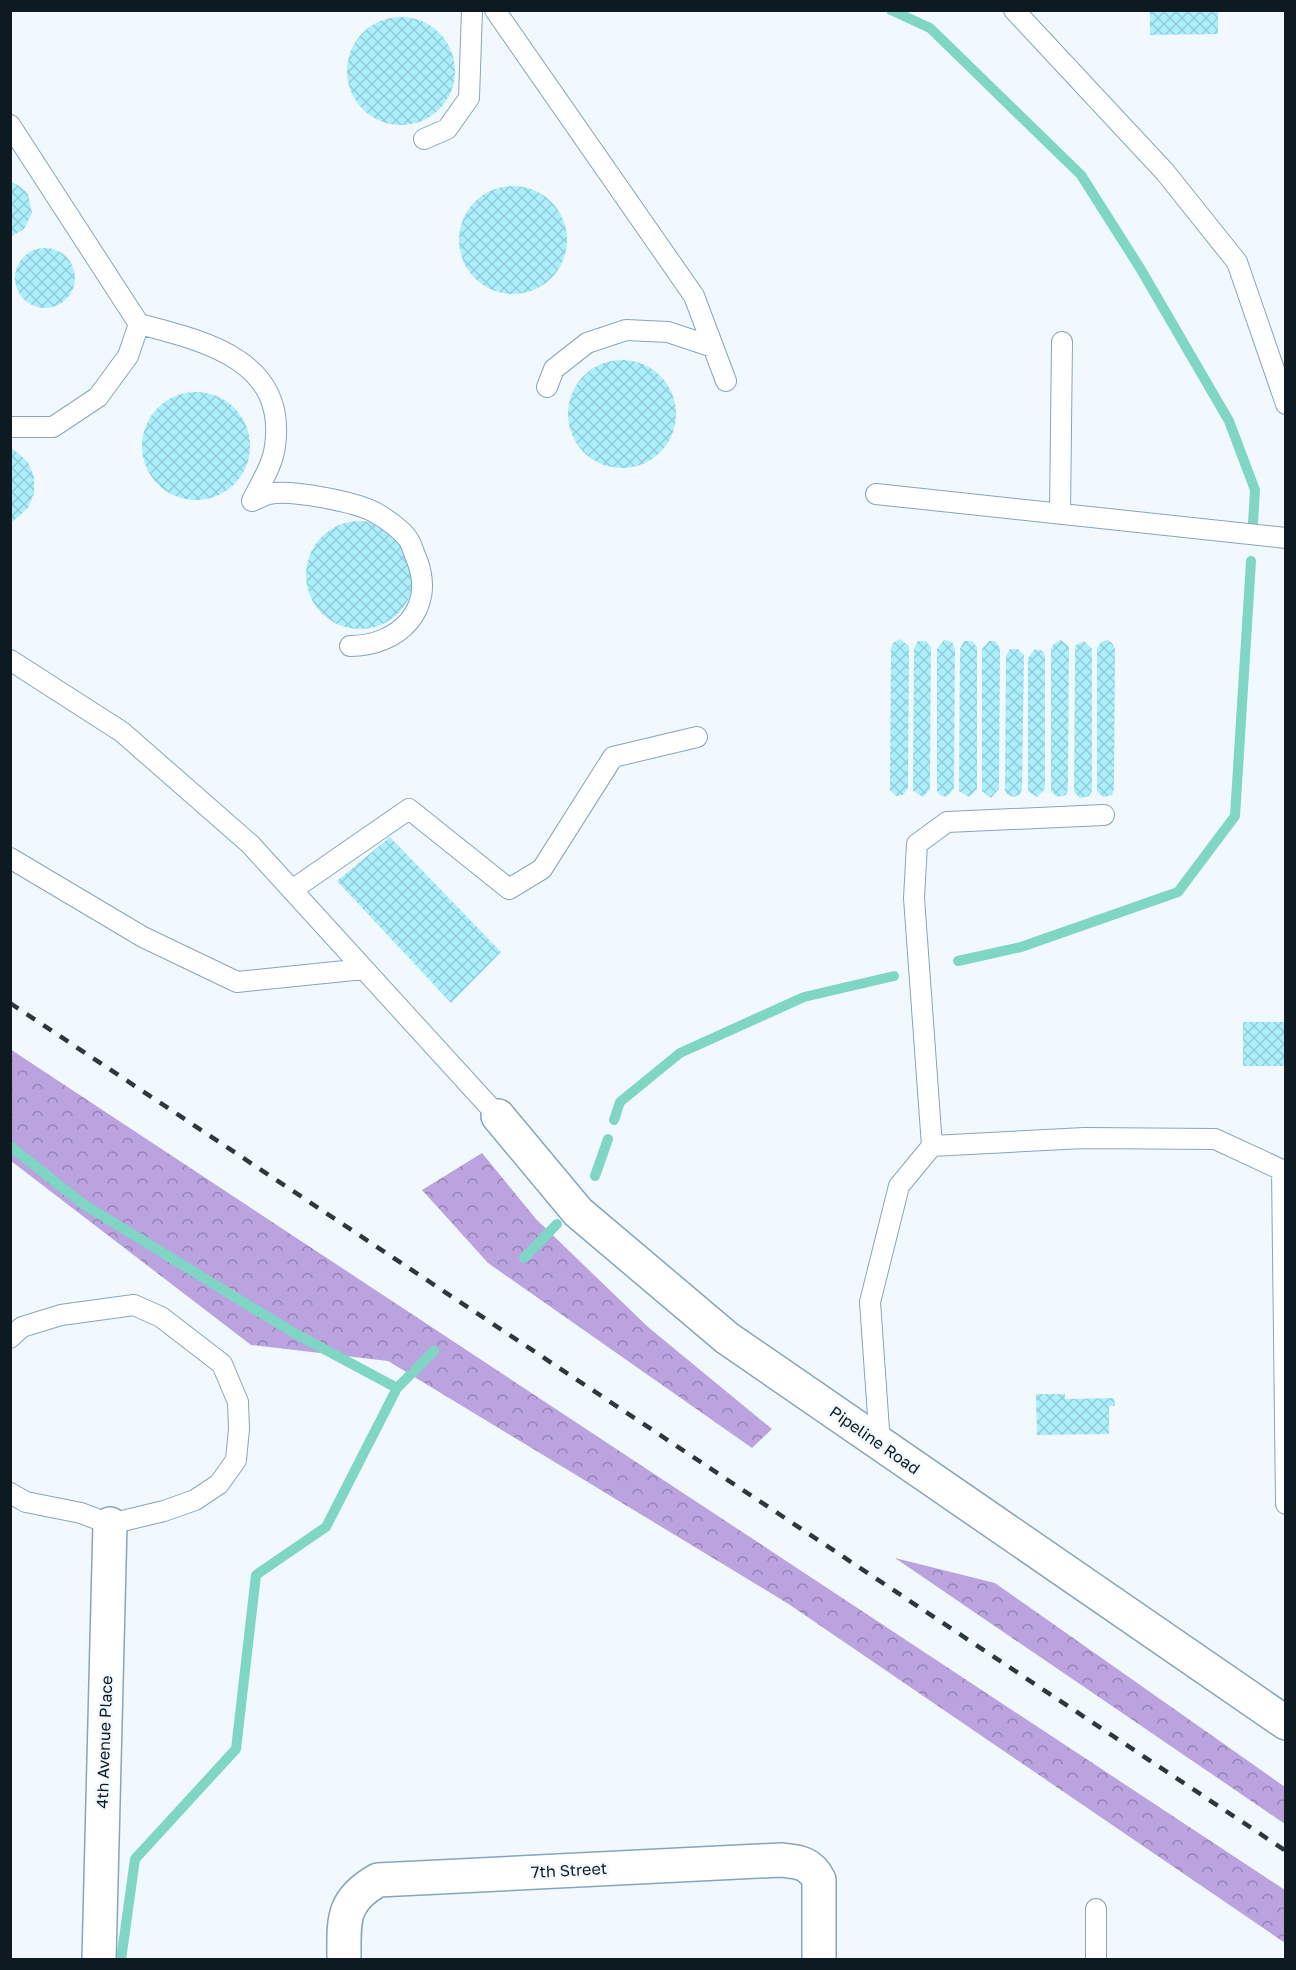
<svg xmlns="http://www.w3.org/2000/svg" width="1296" height="1970" font-family="'Golos Text',sans-serif">
<defs>
<pattern id="forest-crowns" width="20" height="18" patternUnits="userSpaceOnUse" patternTransform="scale(1.5)"><rect width="20" height="18" fill="#baa3df"/><path d="M2 6a3 3 0 1 1 6 0M12 15a3 3 0 1 1 6 0" fill="none" stroke="#9684b4"/></pattern>
<pattern id="building-cross-hatch" width="8" height="8" patternUnits="userSpaceOnUse" patternTransform="scale(1.5)"><rect width="8" height="8" fill="#aaeffb"/><path d="M0 0l8 8M0 8l8-8" fill="none" stroke="#91ccd7"/></pattern>
</defs>
<rect width="100%" height="100%" fill="#f2f9fe"/>
<path fill="url(#forest-crowns)" d="M10,1049L1285,1890V1943L787,1603L388,1361L251,1345L11,1161Z
M482,1153L536,1219L648,1327L772,1429L752,1448L488,1263L422,1190Z
M895,1558L995,1583L1285,1787V1824Z"/>
<g fill="none" stroke-linecap="round" stroke-linejoin="round">
<path stroke="#80d6c4" stroke-width="10" d="M891,10L930,28L1081,175L1140,268L1229,421L1255,490L1253,523
M958,961L1021,947L1178,892L1235,816L1251,561
M614,1120L620,1102L680,1053L804,997L894,976
M10,1146L83,1204L294,1333L397,1388
M595,1176L608,1139
M524,1258L557,1224
M121,1960L135,1859L236,1749L256,1575L326,1527L397,1388L434,1351"/>
</g>
<path fill="url(#building-cross-hatch)" d="M1150,10H1218V34L1150,35Z
M347 71a54 54 0 1 1 108 0a54 54 0 1 1-108 0Z
M10,181L21,187L28,194L32,213L24,229L10,237Z
M459 240a54 54 0 1 1 108 0a54 54 0 1 1-108 0Z
M15 278a30 30 0 1 1 60 0a30 30 0 1 1-60 0Z
M568 414a54 54 0 1 1 108 0a54 54 0 1 1-108 0Z
M142 446a54 54 0 1 1 108 0a54 54 0 1 1-108 0Z
M10,446L28,462L34,477V493L28,508L10,524Z
M306 575a54 54 0 1 1 108 0a54 54 0 1 1-108 0Z
M900,639L909,646L908,788L903,795L896,796L890,790L891,648L893,643Z
M944,640L952,642L955,649L954,789L946,797L940,795L937,791V649Z
M1061,640L1069,647L1068,789L1066,795L1057,797L1051,791V649L1054,644Z
M1107,640L1112,643L1115,649L1114,789L1112,795L1103,797L1097,791V649L1101,642Z
M918,641H926L931,647L930,789L923,797L913,791L914,649Z
M964,641H972L977,647V789L969,797L959,791L960,649Z
M989,641H995L1000,648L999,789L991,798L982,791V649Z
M1084,641L1092,649V791L1089,796L1080,798L1074,792L1075,650L1076,645Z
M1010,649H1018L1024,655L1022,789L1020,794L1014,797L1008,795L1005,791L1006,656Z
M1035,649L1043,651L1045,656V789L1037,797L1028,791V658Z
M390,837L501,952L451,1003L337,881Z
M1243,1022H1286V1066H1243Z
M1036,1394H1065V1399L1114,1398L1115,1406H1109V1434L1037,1435Z"/>
<g fill="none" stroke-linecap="round" stroke-linejoin="round">
<g stroke="#86a5bc" stroke-width="22">
<path id="service" d="M495,10L694,296L726,381
M1014,10L1165,172L1237,262L1286,404
M10,125L139,324L128,356L98,397L53,427H10
M424,139L447,129L469,98L472,10
M139,324C205,341 287,360 275,446C273,465 260,484 252,501C258,499 264,495 269,494C290,489 357,502 376,513C385,518 402,530 408,539C412,544 414,554 417,560C436,610 398,646 350,646
M547,387L554,369L587,343L626,330L668,332L713,347
M876,494L1286,538
M1060,514L1062,342
M10,660L122,732L250,844L498,1116
M10,858L143,937L237,982L364,969
M292,890L409,809L509,889L542,869L613,757L697,737
M932,1146L1084,1138L1215,1139L1282,1170L1286,1504
M10,1338L22,1327L61,1315L134,1305L161,1317L222,1364L238,1402L239,1429L236,1460L219,1484L195,1500L164,1511L110,1524L81,1513L26,1502L10,1493
M880,1444L870,1302L899,1186L932,1146L914,898L917,844L947,822L1104,815
M1096,1960V1909"/>
</g>
<g stroke="#86a5bc" stroke-width="36">
<path id="minor" d="M498,1116L578,1212L727,1338L1286,1723
M99,1960L110,1524
M344,1960C344,1920 341,1901 378,1880L781,1860C798,1862 810,1862 819,1880V1960"/>
</g>
<use href="#service" stroke="#fff" stroke-width="20"/>
<use href="#minor" stroke="#fff" stroke-width="33"/>
<path stroke="#2c383f" stroke-width="4.5" stroke-dasharray="10 10" stroke-linecap="butt" d="M10,1003L1286,1851"/>
</g>
<g text-anchor="middle" dominant-baseline="central" stroke-width="5" stroke-linejoin="round" paint-order="stroke">
<g font-size="16" fill="#0e1a22" stroke="#f2f9fe">
<text transform="translate(875 1440) rotate(35)">Pipeline Road</text>
<text transform="translate(104 1742) rotate(-88)">4th Avenue Place</text>
<text transform="translate(569 1870) rotate(-3)">7th Street</text>
</g>
</g>
<rect width="1296" height="1970" fill="none" stroke="#0e1a22" stroke-width="24"/>
</svg>
